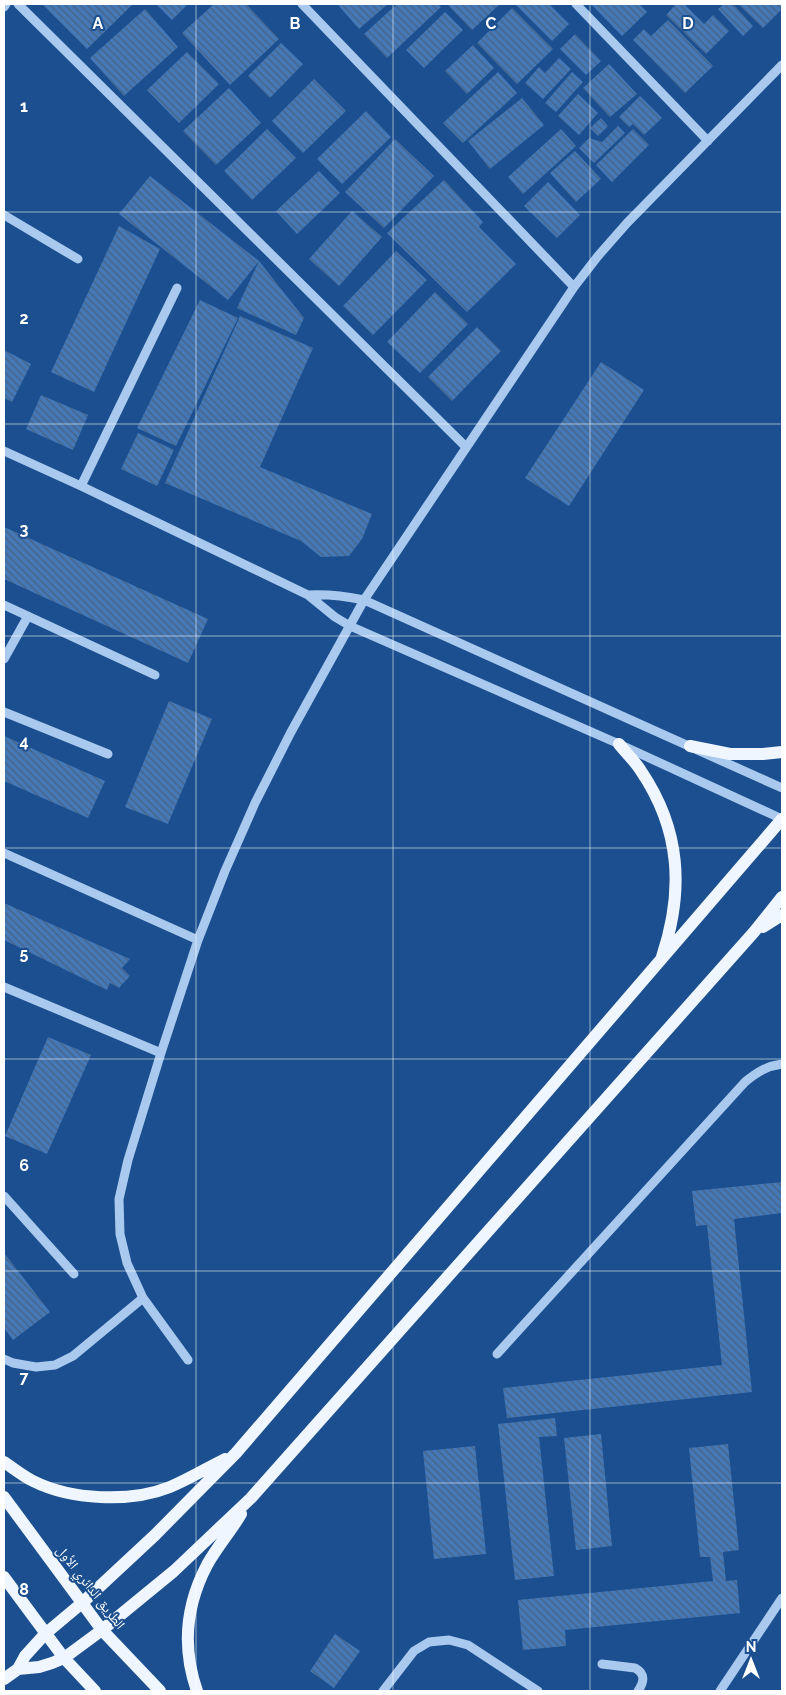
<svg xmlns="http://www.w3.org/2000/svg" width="786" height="1695" font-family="Raleway,'Noto Naskh Arabic',sans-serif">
<defs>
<pattern id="building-back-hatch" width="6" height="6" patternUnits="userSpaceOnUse" patternTransform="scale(1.25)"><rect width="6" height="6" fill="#4478b7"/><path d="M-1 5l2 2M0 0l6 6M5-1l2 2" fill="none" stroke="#486282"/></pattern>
</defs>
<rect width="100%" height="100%" fill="#1b4f8f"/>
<path fill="url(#building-back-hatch)" d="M42,4H133L87,49Z
M156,4H188L172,20Z
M214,4H246L279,39L230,85L182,33Z
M342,4H388L359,29L339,6Z
M397,4H438L441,7L387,58L364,34Z
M447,4H500L472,30Z
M515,4H549L569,24L552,41Z
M591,4H639L647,12L622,36Z
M676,4H684L704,24L713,15L729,31L706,54L666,15Z
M724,4H733L753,26L743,36L718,9Z
M738,4H782V9L763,28Z
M512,8L553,49L517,84L477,43Z
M145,9L178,47L124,96L90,58Z
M445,12L463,30L424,68L406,50Z
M668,20L713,66L685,93L633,40L644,29L651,36Z
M575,34L601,61L586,75L560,49Z
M281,43L303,64L270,98L248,76Z
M473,45L494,68L467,94L445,71Z
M187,52L219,84L179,123L147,90Z
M559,58L571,69L543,99L525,83L539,67L545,73Z
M609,64L637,94L610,117L583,88Z
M498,72L517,93L463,143L443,123Z
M572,72L583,82L556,112L545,103Z
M314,79L346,111L303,153L272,121Z
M229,88L261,123L216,165L183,131Z
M578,94L598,113L579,135L558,116Z
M640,96L662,118L644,135L633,124L629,127L619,117Z
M522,98L544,125L490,169L468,141Z
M366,111L391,137L342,184L317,159Z
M601,118L608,126L598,136L590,128Z
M618,126L625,133L594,163L579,148L589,138L602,142Z
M267,129L296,158L252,200L224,171Z
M561,129L576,146L523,194L508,177Z
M633,129L649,145L612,182L596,165Z
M395,139L434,176L384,228L345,192Z
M575,151L601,179L576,202L550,173Z
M319,171L340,193L297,234L276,211Z
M150,176L259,261L228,300L119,214Z
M444,180L483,222L479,227L516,264L467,312L387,233Z
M548,182L580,215L557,238L524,206Z
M352,211L382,237L339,286L309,259Z
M119,226L160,249L94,392L51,372Z
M396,251L427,280L373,335L343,306Z
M259,261L304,318L296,335L237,308Z
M435,292L468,324L420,373L387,342Z
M200,300L238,318L176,446L137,428Z
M240,316L313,348L260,467L372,514L362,539L349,556L321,557L301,541L165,483Z
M477,327L501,351L452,401L428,377Z
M4,350L31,364L12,402L4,398Z
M601,362L644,390L569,506L525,478Z
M41,395L88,415L73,450L26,429Z
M138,433L174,450L157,486L121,469Z
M4,527L208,619L188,663L4,579Z
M169,701L212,719L168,824L125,807Z
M4,736L105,781L88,818L4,781Z
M4,903L130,959L122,968L130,976L119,988L110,983L107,990L4,940Z
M48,1037L91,1055L47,1154L5,1136Z
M782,1182V1213L734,1219L752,1392L507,1418L503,1388L722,1365L707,1225L696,1226L692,1191Z
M4,1253L50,1312L13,1340L4,1328Z
M555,1418L557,1436L539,1437L554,1576L515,1580L498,1424Z
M601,1434L612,1546L576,1550L564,1438Z
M728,1444L739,1550L723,1552L726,1581L737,1580L740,1613L565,1630L566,1646L523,1650L518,1600L713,1581L710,1557H700L689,1448Z
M475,1446L486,1554L434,1559L423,1451Z
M335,1634L360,1651L334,1688L310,1671Z"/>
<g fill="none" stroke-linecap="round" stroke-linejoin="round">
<path stroke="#a9c9ee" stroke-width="9" d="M18,4L466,447
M302,4L574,287
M576,4L708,141
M4,7L6,4
M4,215L78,259
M4,451L81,486L308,595L335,617L350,626L619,744L782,819
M81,486L177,288
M308,595C328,594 345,596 364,600L782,788
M4,605L155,675
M4,659L28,616
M4,712L108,754
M4,853L198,940
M4,987L161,1053
M4,1196L74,1274
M497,1354L745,1082C757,1072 767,1066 782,1064
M4,1359L13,1363L36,1367L55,1365L73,1356L143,1298
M188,1360L143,1298L127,1263L120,1234L119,1199L128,1160L161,1053L198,940L225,871L255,803L291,732L364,600L574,287L598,256L627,223L782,65
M602,1664L635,1668C646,1674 644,1682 638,1691
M383,1691L414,1651L429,1642L449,1640L468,1645L538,1691
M720,1691L782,1598"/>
<path stroke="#f0f6ff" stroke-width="12" d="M619,744C626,753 635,761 641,771C681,830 684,891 662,957
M690,746L730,754H763L782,752
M763,927L782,915
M4,1462C13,1468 23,1476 33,1481C71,1500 130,1503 170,1487C189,1479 207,1468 225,1459
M4,1497L102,1630L160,1691
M4,1577L64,1658L95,1691
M18,1669L39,1667L52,1663L64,1658L102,1630L174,1571L251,1498L754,932L782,897
M4,1679L18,1669L25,1656L45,1634L82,1603L155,1535L236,1453L782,819
M197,1691C182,1648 186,1605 207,1565C217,1547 231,1531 241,1514"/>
</g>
<path fill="none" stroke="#fff" stroke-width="1" stroke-opacity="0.55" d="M196,4V1691M393,4V1691M590,4V1691M4,212H782M4,424H782M4,636H782M4,848H782M4,1059H782M4,1271H782M4,1483H782"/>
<g text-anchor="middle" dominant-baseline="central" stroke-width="4" stroke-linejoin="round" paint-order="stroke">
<g font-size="14" fill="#fff" stroke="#1b4f8f">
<text transform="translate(91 1587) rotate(52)">الطريق الدائري الأول</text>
</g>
</g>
<g font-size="16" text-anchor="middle" font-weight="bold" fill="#fff" stroke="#1b4f8f" stroke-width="4" stroke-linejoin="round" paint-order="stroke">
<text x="98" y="29">A</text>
<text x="295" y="29">B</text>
<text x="491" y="29">C</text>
<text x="688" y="29">D</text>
<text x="24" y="112">1</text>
<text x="24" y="324">2</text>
<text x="24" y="535">3</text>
<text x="24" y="747">4</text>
<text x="24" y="959">5</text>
<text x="24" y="1171">6</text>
<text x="24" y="1383">7</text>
<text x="24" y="1595">8</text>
</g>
<rect width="786" height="1695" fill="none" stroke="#ffffff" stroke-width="10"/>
<g transform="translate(751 1660)" stroke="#1b4f8f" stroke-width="4" paint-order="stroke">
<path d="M0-4L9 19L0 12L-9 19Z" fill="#ffffff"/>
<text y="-8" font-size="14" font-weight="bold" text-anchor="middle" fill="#ffffff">N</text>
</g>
</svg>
